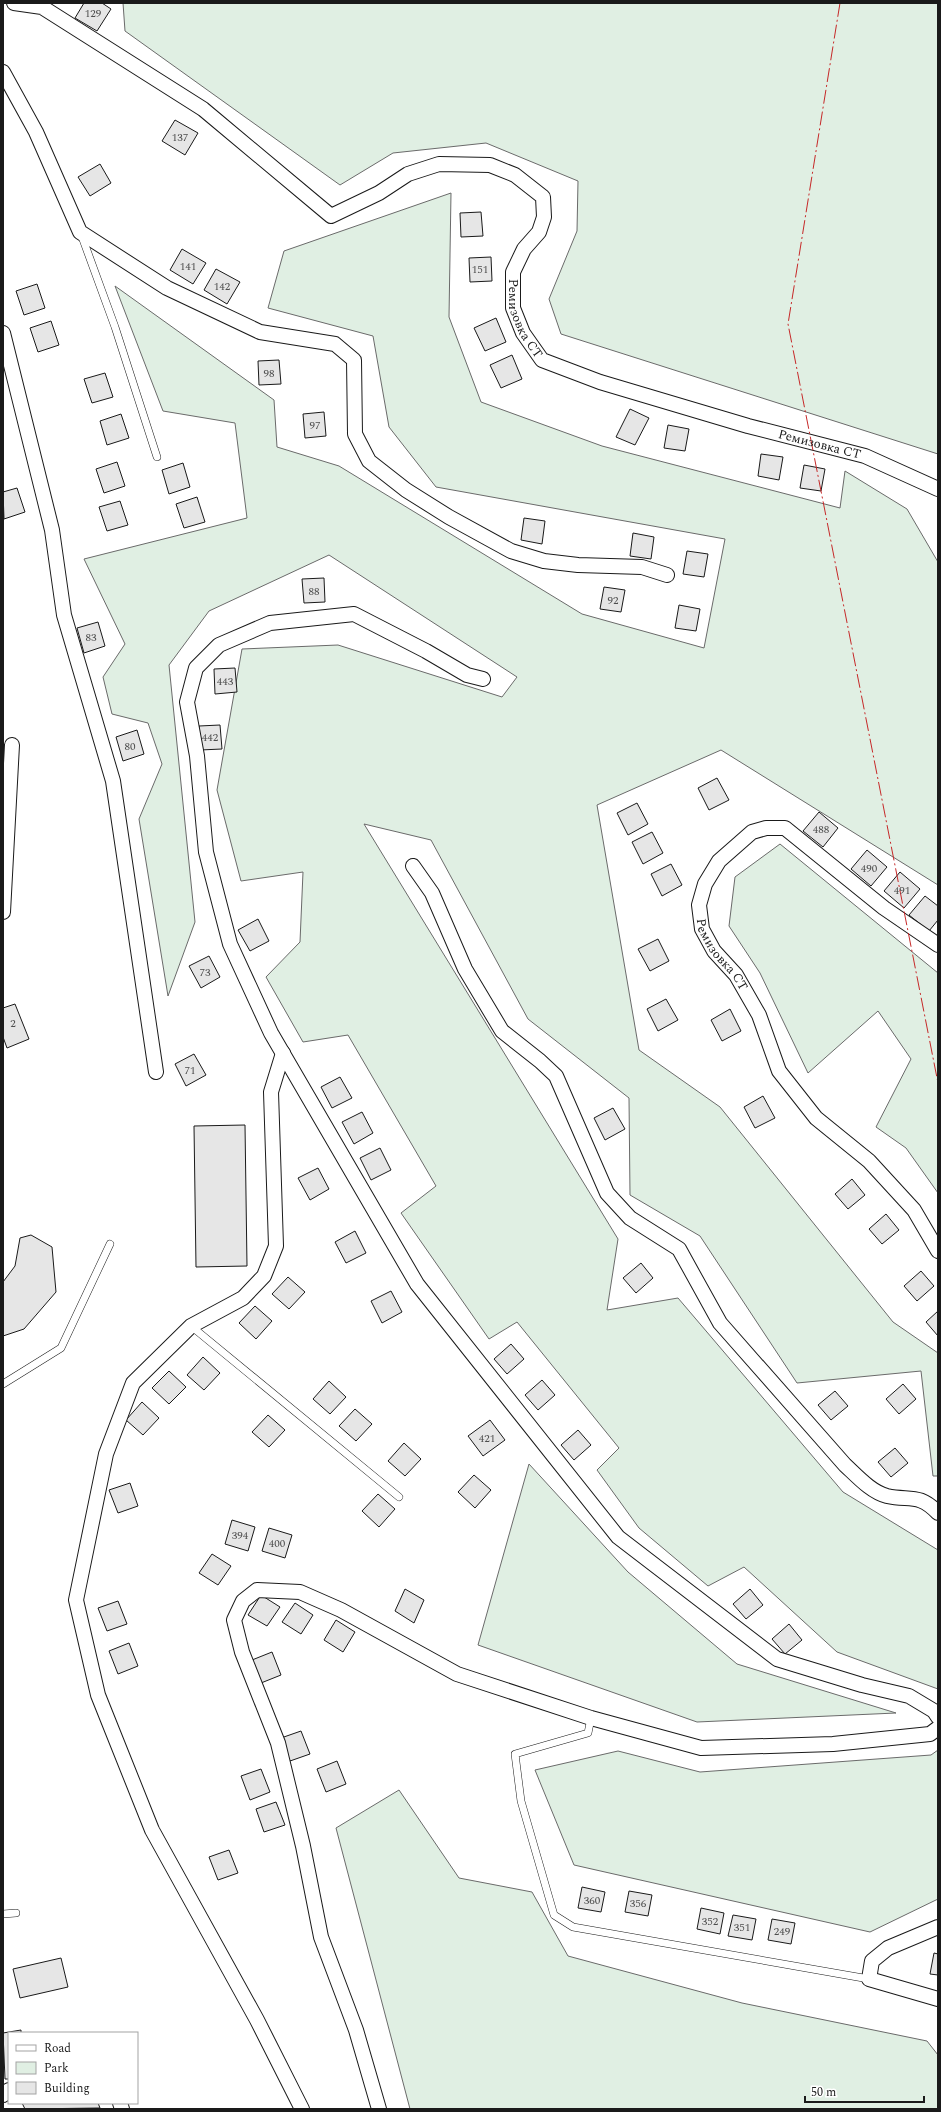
<svg xmlns="http://www.w3.org/2000/svg" width="941" height="2112" font-family="Spectral,serif">
<rect width="100%" height="100%" fill="#fff"/>
<path fill="#e0efe3" stroke="#6a6a6a" d="M123,3H938V454L561,334L549,299L577,231L578,181L486,143L393,153L340,185L125,31Z
M451,193L449,317L481,402L602,446L840,508L845,471L907,509L938,562V885L721,750L597,805L639,1050L720,1107L893,1322L938,1353V1476H933L921,1371L797,1383L700,1236L630,1195L629,1098L528,1019L431,840L364,824L618,1239L607,1310L678,1298L843,1492L938,1550V1689L837,1652L744,1567L708,1586L639,1528L597,1470L619,1448L517,1322L489,1339L401,1213L436,1186L348,1035L303,1042L266,977L300,942L303,872L241,881L217,790L242,649L338,645L502,697L517,677L329,555L209,611L169,665L195,922L168,996L139,819L162,764L148,723L112,714L103,677L125,644L84,559L247,518L235,423L163,411L115,286L274,400L277,447L339,466L582,614L704,648L725,539L436,487L389,427L373,336L268,308L284,251Z
M780,844L938,973V1193L906,1148L876,1127L911,1059L878,1011L808,1073L760,973L729,926L735,877Z
M529,1464L628,1572L737,1664L896,1713L697,1722L478,1645Z
M938,1750V1899L870,1932L574,1865L535,1770L618,1751L700,1772L931,1755Z
M399,1790L459,1878L532,1892L568,1956L742,2003L927,2041L938,2055V2109H410L336,1828Z"/>
<path fill="#e6e6e6" stroke="#1a1a1a" d="M84,3H102L111,9L97,31L75,18Z
M175,120L198,133L185,155L162,141Z
M100,164L111,183L90,196L78,177Z
M481,212L483,236L461,237L460,213Z
M182,249L206,263L193,284L170,270Z
M491,257L492,281L470,282L469,258Z
M216,269L240,282L227,304L204,290Z
M37,284L45,308L24,315L16,291Z
M496,318L506,342L485,351L474,328Z
M51,321L59,345L38,352L30,328Z
M512,355L522,379L501,388L490,365Z
M279,360L281,384L259,385L258,361Z
M105,373L113,397L92,403L84,379Z
M630,409L649,418L635,445L616,437Z
M324,412L326,436L305,438L303,414Z
M121,414L129,438L107,445L100,421Z
M668,425L689,429L685,451L664,448Z
M761,454L783,457L779,480L758,476Z
M117,462L125,486L104,493L96,469Z
M183,463L190,487L169,494L162,470Z
M804,465L825,469L821,491L800,488Z
M17,488L25,512L4,519L3,492Z
M197,497L205,522L184,528L176,504Z
M120,501L128,525L107,531L99,507Z
M524,518L545,521L542,544L521,540Z
M633,533L654,537L651,559L630,556Z
M687,551L708,554L704,577L683,574Z
M324,578L325,602L304,603L302,579Z
M604,587L625,590L621,612L600,609Z
M679,605L700,609L696,631L675,628Z
M98,622L105,646L84,653L77,628Z
M235,668L237,692L215,694L214,669Z
M220,725L222,749L200,750L199,726Z
M137,730L144,754L123,761L116,737Z
M717,778L729,800L709,810L698,788Z
M637,803L648,824L628,835L617,813Z
M819,812L838,828L823,847L803,831Z
M652,832L663,853L643,864L632,842Z
M867,850L887,867L871,886L851,869Z
M671,864L682,885L662,896L651,874Z
M900,872L920,889L904,908L884,891Z
M925,896L938,906V920L929,931L909,915Z
M258,919L269,941L250,951L238,930Z
M658,939L669,961L650,971L638,949Z
M209,956L220,977L201,988L189,966Z
M666,999L678,1020L658,1031L647,1009Z
M15,1004L29,1039L7,1048L3,1037V1008Z
M730,1009L741,1031L722,1041L711,1020Z
M194,1054L206,1075L186,1086L175,1064Z
M340,1077L352,1098L332,1108L321,1087Z
M763,1096L775,1118L755,1128L744,1107Z
M613,1108L625,1129L605,1140L594,1118Z
M362,1112L373,1133L354,1144L342,1122Z
M245,1125L247,1266L196,1267L194,1126Z
M380,1148L391,1170L371,1180L360,1158Z
M318,1168L329,1189L310,1200L298,1178Z
M852,1179L865,1195L848,1209L835,1194Z
M886,1214L899,1230L882,1244L869,1229Z
M355,1231L366,1253L346,1263L335,1242Z
M31,1235L52,1247L56,1292L24,1329L3,1336V1282L15,1266L20,1238Z
M641,1263L653,1278L636,1293L623,1278Z
M921,1271L934,1286L917,1301L904,1286Z
M288,1277L305,1292L289,1309L272,1294Z
M391,1291L402,1312L382,1323L371,1301Z
M255,1306L272,1321L256,1339L239,1323Z
M938,1311V1336L926,1322Z
M511,1344L524,1359L507,1374L494,1359Z
M203,1357L220,1373L204,1390L187,1375Z
M169,1371L186,1387L169,1404L152,1388Z
M542,1380L555,1395L538,1410L525,1395Z
M329,1381L346,1397L330,1414L313,1399Z
M903,1384L916,1399L899,1414L886,1399Z
M835,1391L848,1406L831,1420L818,1405Z
M142,1402L159,1418L143,1435L126,1420Z
M355,1409L372,1424L356,1441L339,1426Z
M268,1415L285,1430L269,1447L252,1432Z
M490,1420L505,1440L483,1456L468,1436Z
M578,1430L591,1445L574,1460L561,1445Z
M404,1443L421,1459L405,1476L388,1461Z
M895,1448L908,1463L891,1477L878,1462Z
M474,1475L491,1490L475,1508L458,1492Z
M130,1483L138,1506L118,1513L109,1490Z
M378,1494L395,1509L379,1527L362,1511Z
M232,1520L255,1527L248,1551L225,1544Z
M269,1528L292,1535L285,1558L262,1551Z
M212,1554L231,1566L218,1585L199,1573Z
M405,1589L424,1600L414,1623L395,1611Z
M750,1589L763,1605L746,1619L733,1604Z
M261,1595L280,1607L267,1626L248,1615Z
M118,1601L127,1624L107,1631L98,1608Z
M295,1603L313,1615L301,1634L282,1622Z
M336,1620L355,1632L343,1652L324,1640Z
M789,1624L802,1640L785,1654L772,1639Z
M129,1643L138,1666L118,1674L109,1651Z
M272,1652L281,1675L261,1683L252,1660Z
M301,1731L310,1754L290,1761L281,1738Z
M337,1761L346,1784L326,1792L317,1769Z
M261,1769L270,1792L250,1800L241,1776Z
M276,1802L285,1825L264,1832L256,1809Z
M229,1850L238,1873L218,1880L209,1857Z
M582,1887L605,1892L601,1912L578,1908Z
M629,1891L652,1895L648,1916L625,1912Z
M701,1908L724,1913L720,1934L697,1929Z
M733,1915L756,1919L752,1940L728,1936Z
M772,1919L795,1923L791,1944L768,1940Z
M934,1953L938,1954V1975L930,1974Z
M61,1958L68,1987L20,1998L13,1969Z
M21,2030V2033H9V2079H5L3,2033Z
M22,2103H98L100,2108L25,2109Z"/>
<g fill="none" stroke-linecap="round" stroke-linejoin="round">
<g stroke="#1a1a1a" stroke-width="8">
<path id="lane" d="M81,234L115,327L157,457
M191,1326L399,1497
M3,1384L61,1348L110,1244
M591,1718L588,1733L515,1754L521,1801L554,1915L573,1927L869,1979
M3,1914L16,1913"/>
</g>
<g stroke="#1a1a1a" stroke-width="16">
<g id="street">
<path id="s1" d="M14,3L42,7L203,109L331,216L379,193L408,174L439,164L490,165L515,175L543,197L544,217L539,232L524,249L513,272V308L523,333L542,360L600,382L748,426L865,456L938,489"/>
<path d="M3,72L36,132L80,232L167,288L260,332L335,344L354,360L355,434L369,461L406,490L449,517L511,551L544,561L578,565L642,567L667,575"/>
<path d="M3,333L52,530L64,615L113,781L156,1072"/>
<path d="M483,679L467,675L426,651L354,614L270,623L219,645L196,668L187,702L197,756L206,852L230,944L271,1033L417,1284L618,1537L777,1659L862,1685L909,1696L934,1711L938,1717"/>
<path d="M413,866L432,893L465,969L502,1031L540,1061L556,1076L607,1193L630,1218L679,1249L720,1323L845,1465C857,1476 871,1492 887,1496C910,1501 919,1493 938,1513"/>
<path d="M3,912L12,745"/>
<path id="s2" d="M938,945L884,908L785,828H766L752,832L719,861L705,884L699,905L702,929L714,951L736,975L759,1015L779,1071L816,1118L869,1161L914,1210L938,1251"/>
<path d="M283,1053L271,1092L276,1246L264,1276L243,1298L191,1326L133,1383L106,1454L76,1600L98,1695L152,1830L257,2020L302,2109"/>
<path d="M938,1927L888,1948L872,1961L869,1979L938,1999"/>
<path d="M3,2095L9,2090"/>
<path d="M120,2103L122,2109"/>
<path d="M379,2109L356,2030L321,1937L303,1846L278,1743L242,1652L234,1620L243,1601L257,1590L300,1592L341,1610L457,1674L591,1718L701,1748L833,1744L930,1734L938,1728"/>
</g>
</g>
<use href="#lane" stroke="#fff" stroke-width="7"/>
<use href="#street" stroke="#fff" stroke-width="14"/>
<path stroke="#c62828" stroke-width="1" stroke-dasharray="14 3 2 3" stroke-linecap="butt" d="M840,3L788,324L938,1083"/>
</g>
<g text-anchor="middle" dominant-baseline="central" stroke-width="3" stroke-linejoin="round" paint-order="stroke">
<g font-size="11" fill="#4d4d4d">
<text x="93" y="13">129</text>
<text x="180" y="137">137</text>
<text x="188" y="266">141</text>
<text x="480" y="269">151</text>
<text x="222" y="286">142</text>
<text x="269" y="373">98</text>
<text x="315" y="425">97</text>
<text x="314" y="591">88</text>
<text x="613" y="600">92</text>
<text x="91" y="637">83</text>
<text x="225" y="681">443</text>
<text x="210" y="737">442</text>
<text x="130" y="746">80</text>
<text x="821" y="829">488</text>
<text x="869" y="868">490</text>
<text x="902" y="890">491</text>
<text x="205" y="972">73</text>
<text x="13" y="1023">2</text>
<text x="190" y="1070">71</text>
<text x="487" y="1438">421</text>
<text x="240" y="1535">394</text>
<text x="277" y="1543">400</text>
<text x="592" y="1900">360</text>
<text x="638" y="1903">356</text>
<text x="710" y="1921">352</text>
<text x="742" y="1927">351</text>
<text x="782" y="1931">249</text>
</g>
<g font-size="13" fill="#1a1a1a" stroke="#fff">
<text stroke="none"><textPath href="#s1" startOffset="753">Ремизовка СТ</textPath></text>
<text stroke="none"><textPath href="#s1" startOffset="1090">Ремизовка СТ</textPath></text>
<text stroke="none"><textPath href="#s2" startOffset="375">Ремизовка СТ</textPath></text>
</g>
</g>
<rect width="941" height="2112" fill="none" stroke="#1a1a1a" stroke-width="8"/>
<rect x="8" y="2032" width="130" height="72" fill="#ffffff" stroke="#a3a3a3"/>
<rect x="16" y="2045" width="20" height="6" fill="#ffffff" stroke="#a3a3a3"/>
<text x="44" y="2052" font-size="12" fill="#1a1a1a">Road</text>
<rect x="16" y="2062" width="20" height="12" fill="#e0efe3" stroke="#a3a3a3"/>
<text x="44" y="2072" font-size="12" fill="#1a1a1a">Park</text>
<rect x="16" y="2082" width="20" height="12" fill="#e6e6e6" stroke="#a3a3a3"/>
<text x="44" y="2092" font-size="12" fill="#1a1a1a">Building</text>
<path d="M805 2096v6h119v-6" fill="none" stroke="#1a1a1a" stroke-width="2"/>
<text x="811" y="2096" font-size="12" fill="#1a1a1a" stroke="#ffffff" stroke-width="3" paint-order="stroke">50 m</text>
</svg>
